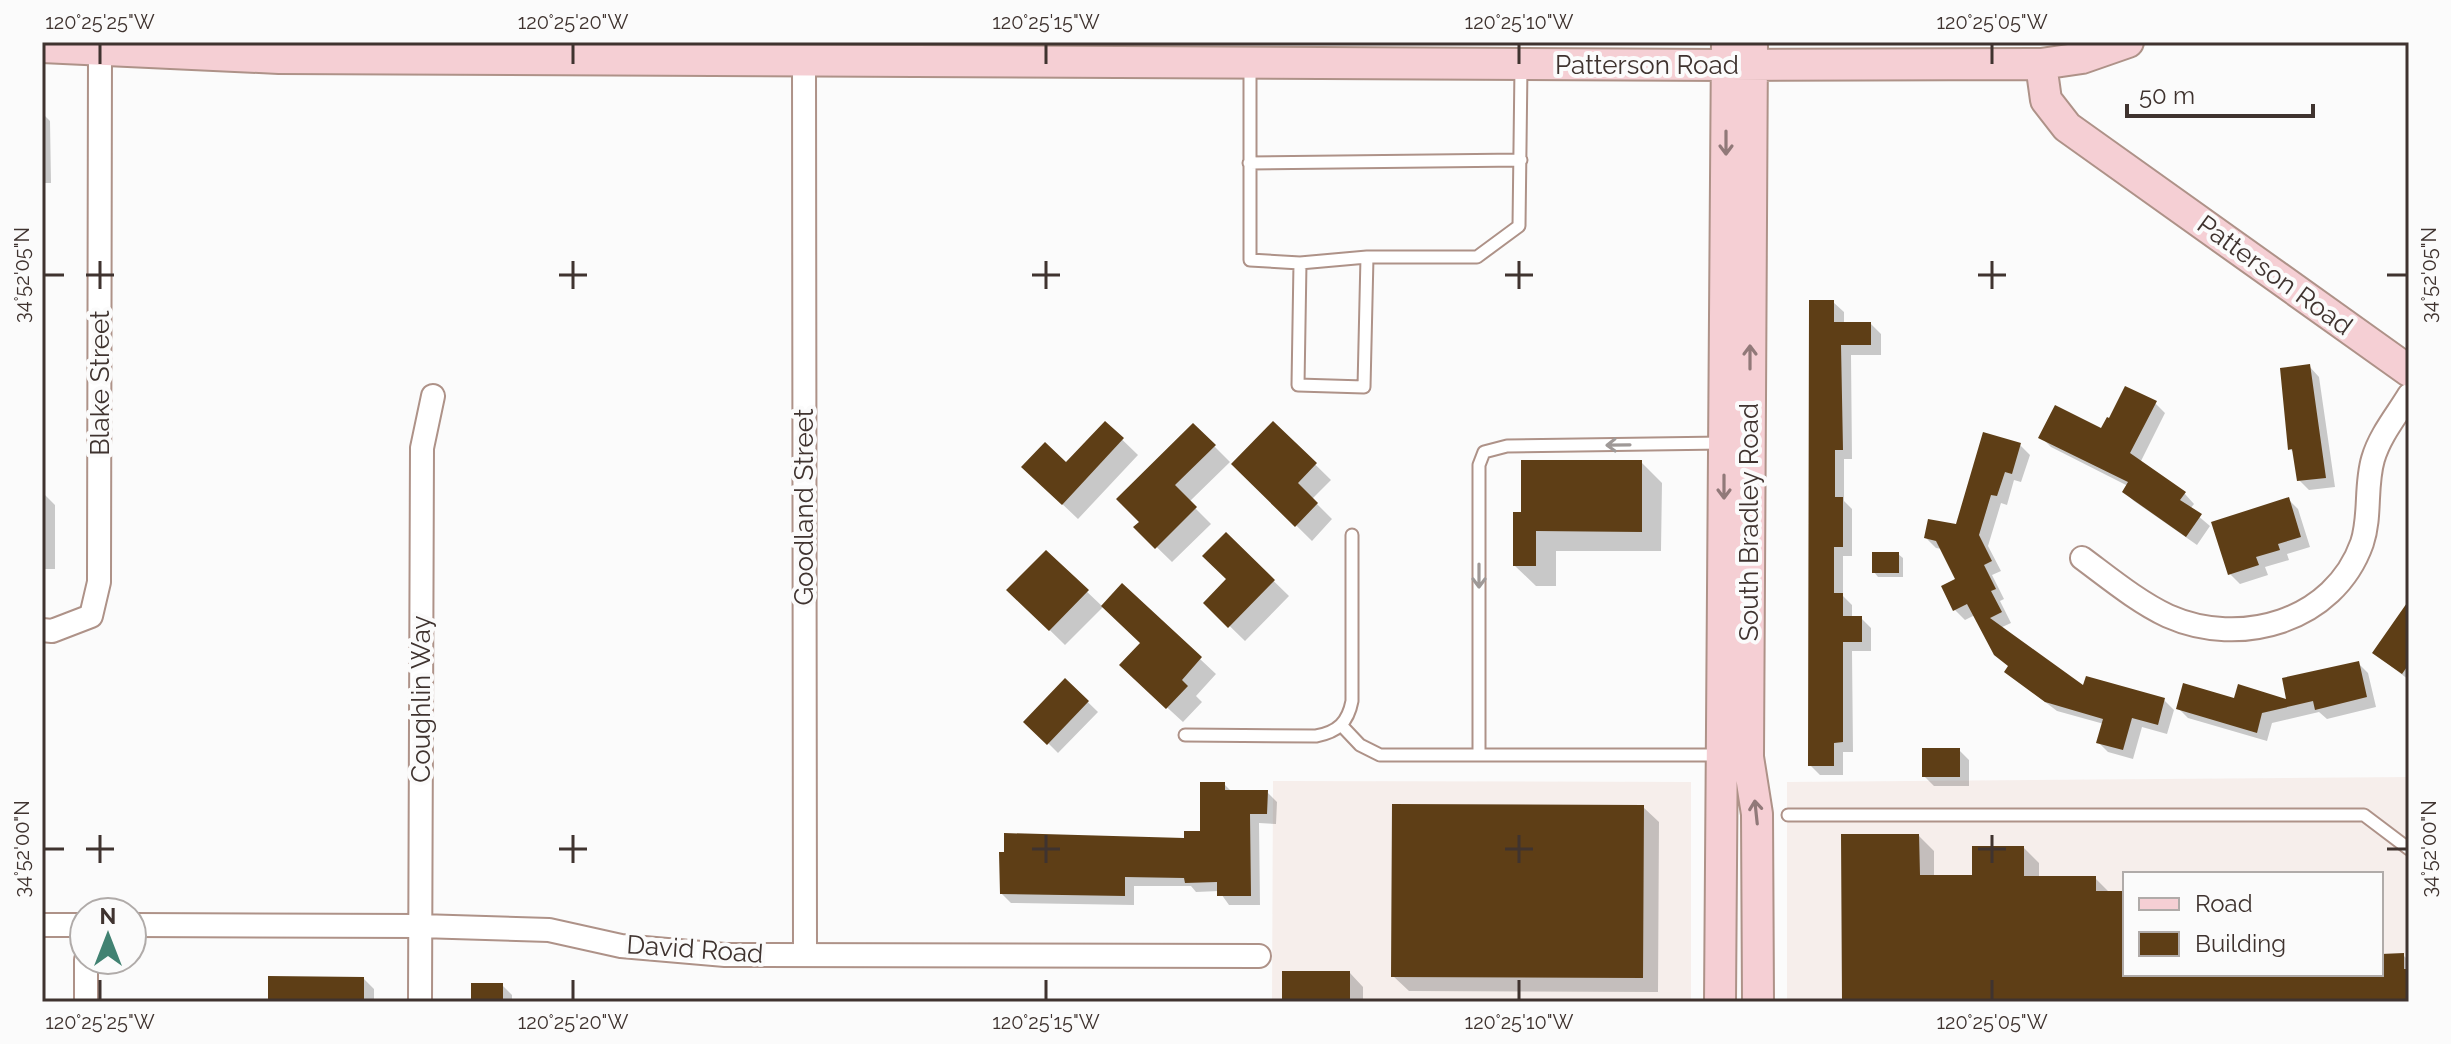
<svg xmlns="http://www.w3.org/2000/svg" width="2451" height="1044" font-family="Raleway,sans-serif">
<rect width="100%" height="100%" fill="#fbfbfb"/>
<path fill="#f6eeeb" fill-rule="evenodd" d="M2409,777V1002H1787V782ZM2125,874H2381V974H2125Z
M1273,781L1691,782V1002H1272Z"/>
<path fill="#0003" d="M42,113L50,121L51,183H42Z
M1833,302L1844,312V324H1871L1881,334V355H1851L1852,459H1844V501L1852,509V556H1843V596L1852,605V618H1861L1871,628V651H1852L1853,752H1843V775H1820L1810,765Z
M2309,366L2319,377L2335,487L2309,490L2299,480L2295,453L2290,449Z
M2155,403L2165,413L2140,463L2185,494L2194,504L2190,509L2210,526L2197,545L2134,501L2124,491L2128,486L2051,447L2041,437L2102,431Z
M1105,423L1138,455L1078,519L1039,482L1066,465Z
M1273,423L1331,480L1312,499L1332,519L1312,541L1234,464Z
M1193,425L1230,462L1189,502L1211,524L1172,562L1136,527L1141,522Z
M2020,445L2030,455L2021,482L2014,480L2007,505L2001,503L1988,546L2001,571L1992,575L2004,599L2000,601L2011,623L2000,628L2084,689L2164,700L2174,710L2167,734L2142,727L2133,759L2108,752L2098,742L2104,724L2057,711L2006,672L2010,667L1995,654L1975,615L1965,620L1955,610L1958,580L1942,549L1936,548L1926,538L1957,526Z
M1641,462L1662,483L1661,551H1556V586H1536L1515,566L1523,514Z
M42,492L55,505V569H42Z
M2288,499L2298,509L2310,547L2287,554L2289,560L2265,567L2268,575L2240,584L2230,574Z
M1226,535L1289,596L1245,641L1206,603L1229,580Z
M1046,553L1103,607L1065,645L1009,590Z
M1898,554L1903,558V577H1878L1874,572Z
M1122,586L1216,674L1196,696L1202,702L1183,722L1137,680L1142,643Z
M2409,615V680L2374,653Z
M2358,663L2368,673L2376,707L2327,719L2319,712L2272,723L2267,741L2188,718L2178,708L2235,700L2289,702Z
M1065,680L1098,712L1058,753L1026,721Z
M1959,750L1969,760V786H1934L1924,776Z
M1224,784L1232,792H1267L1277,802L1276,824L1259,823L1260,905H1229L1219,891L1196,892L1191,886H1134V905L1011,903L1001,893L1202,833Z
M1643,807L1659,822L1658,992L1409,991L1393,976Z
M1919,836L1934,851V877H1974L2024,848L2039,863V878H2095L2110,893H2125V974H2381V956L2403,955L2409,961V1002H1844Z
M1350,973L1363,987V1002H1284Z
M364,979L374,989V1002H270Z
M502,985L512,995V1002H473Z"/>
<path fill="#5e3e16" d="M1809,300H1834V322H1871V345H1841L1843,450H1835V497H1843V547H1834V593H1843V616H1862V642H1843V742L1834,743V766H1808Z
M2310,364L2326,478L2297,481L2292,449L2288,450L2280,368Z
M2125,386L2157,401L2130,453L2186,492L2180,500L2202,514L2186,537L2122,492L2128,482L2038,438L2055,405L2101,428L2107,417L2109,418Z
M1105,421L1124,438L1062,505L1021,467L1045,442L1066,462Z
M1273,421L1317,463L1298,483L1318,503L1295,527L1231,464Z
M1193,423L1216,445L1175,485L1197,507L1155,549L1133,527L1139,522L1116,499Z
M1983,432L2021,443L2012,474L2005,472L1997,496L1991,495L1979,535L1992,561L1984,565L1996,589L1991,591L2002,612L1990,618L2083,685L2086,676L2165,698L2158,725L2132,718L2123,750L2096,743L2103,719L2045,702L2004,672L2008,666L1994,655L1967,604L1953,611L1941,586L1955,579L1936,541L1924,538L1928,519L1956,524Z
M1521,460H1642V532L1536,531V566H1513V512H1521Z
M2289,497L2301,537L2278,544L2280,550L2256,557L2259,565L2228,575L2211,522Z
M1226,532L1275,580L1228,628L1203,603L1226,579L1202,556Z
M1046,550L1089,590L1049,631L1006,590Z
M1872,552H1899V573H1872Z
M1122,583L1202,657L1182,680L1188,686L1166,709L1119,665L1140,643L1101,606Z
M2409,600V664L2402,674L2372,653Z
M2359,661L2367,697L2315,710L2313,701L2262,713L2257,733L2176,709L2183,683L2234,698L2238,684L2286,699L2282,678Z
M1065,678L1089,701L1047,745L1023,722Z
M1922,748H1960V777H1922Z
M1200,782H1225V790H1268L1267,814H1250L1251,896H1217V882L1185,883L1184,878L1125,877V896L1000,894L999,852H1004V833L1184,838V831H1200Z
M1392,804L1644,805L1643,978L1391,977Z
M1841,834H1919L1920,875H1972V846H2024V876H2096V891H2125V974H2381V954L2404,953V969H2409V1002H1842Z
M1282,971H1350V1002H1282Z
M268,976L364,977V1002H268Z
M471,983H503V1002H471Z"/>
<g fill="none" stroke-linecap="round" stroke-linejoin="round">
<g stroke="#ae9288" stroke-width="15">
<path id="lane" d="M1250,64V260L1300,263L1367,257H1477L1519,226L1521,67
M1249,163L1521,160
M1300,263L1298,385L1364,387L1367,257
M1342,726L1360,745L1380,755H1719
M1185,735L1316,736C1338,732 1348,722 1352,701V535
M1479,755V465L1484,452L1507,446L1723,443
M1788,815H2364L2409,849"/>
</g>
<g stroke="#ae9288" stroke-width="26">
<path id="street" d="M804,61L805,954
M2082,558C2109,578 2138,602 2168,616C2240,648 2334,622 2362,543C2371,516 2365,486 2373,459C2380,435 2397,415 2409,395
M42,630L52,631L91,616L99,582L100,50
M42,925H84
M132,925L420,926L549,930L621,946L725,955L1259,956
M86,960V1002
M420,1002L422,448L433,396"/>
</g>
<g stroke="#ae9288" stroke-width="34">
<path id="secondary" d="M1752,42L1748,757L1757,814L1758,1002
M42,47L279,58L1727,65L2041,64L2046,100L2067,127L2409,371
M2041,64L2082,58L2128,42
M1720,1002L1727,42"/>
</g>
<use href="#lane" stroke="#fff" stroke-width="11"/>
<use href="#street" stroke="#fff" stroke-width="22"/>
<use href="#secondary" stroke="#f5cfd4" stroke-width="30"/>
</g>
<defs><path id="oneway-shaft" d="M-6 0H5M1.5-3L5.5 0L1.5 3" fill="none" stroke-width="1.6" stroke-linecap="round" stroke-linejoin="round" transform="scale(2)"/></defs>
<g stroke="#917979">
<use href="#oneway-shaft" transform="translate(1726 143) rotate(90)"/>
<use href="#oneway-shaft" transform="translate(1750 357) rotate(-90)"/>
<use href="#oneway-shaft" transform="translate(1724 487) rotate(90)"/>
<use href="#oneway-shaft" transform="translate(1756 812) rotate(-96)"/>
</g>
<g stroke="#9f9997">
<use href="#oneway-shaft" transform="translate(1618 445) rotate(179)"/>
<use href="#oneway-shaft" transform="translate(1479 576) rotate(90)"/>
</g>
<path fill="none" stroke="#3f332f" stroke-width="3" d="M100,44V64M573,44V64M1046,44V64M1519,44V64M1992,44V64M100,261V289M573,261V289M1046,261V289M1519,261V289M1992,261V289M44,275H64M86,275H114M559,275H587M1032,275H1060M1505,275H1533M1978,275H2006M2387,275H2407M100,835V863M573,835V863M1046,835V863M1519,835V863M1992,835V863M44,849H64M86,849H114M559,849H587M1032,849H1060M1505,849H1533M1978,849H2006M2387,849H2407M100,980V1000M573,980V1000M1046,980V1000M1519,980V1000M1992,980V1000"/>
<g text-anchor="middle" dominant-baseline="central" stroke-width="8" stroke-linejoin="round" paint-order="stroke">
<g font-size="26" fill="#3f332f" stroke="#fbfbfb">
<text x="1647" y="65">Patterson Road</text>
<text transform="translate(2275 275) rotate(36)">Patterson Road</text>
<text transform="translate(100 383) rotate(-90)">Blake Street</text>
<text transform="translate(804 507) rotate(-90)">Goodland Street</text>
<text transform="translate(1749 522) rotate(-90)">South Bradley Road</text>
<text transform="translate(421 699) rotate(-90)">Coughlin Way</text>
<text transform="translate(695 949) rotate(4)">David Road</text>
</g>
</g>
<rect width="2451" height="1044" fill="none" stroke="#fbfbfb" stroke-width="88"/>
<rect x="2123" y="872" width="260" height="104" fill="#fbfbfb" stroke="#b0aba9" stroke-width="2"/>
<rect x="2139" y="898" width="40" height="12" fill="#f5cfd4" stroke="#b0aba9" stroke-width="2"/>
<text x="2195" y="912" font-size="24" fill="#3f332f">Road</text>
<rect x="2139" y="932" width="40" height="24" fill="#5e3e16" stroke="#b0aba9" stroke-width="2"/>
<text x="2195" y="952" font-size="24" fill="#3f332f">Building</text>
<g transform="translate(108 936)"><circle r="38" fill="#fbfbfb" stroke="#b0aba9" stroke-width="2"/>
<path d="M0-6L14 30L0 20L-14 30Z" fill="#418272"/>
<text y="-12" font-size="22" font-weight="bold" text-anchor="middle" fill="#3f332f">N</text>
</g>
<path d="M2127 104v12h186v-12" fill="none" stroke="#3f332f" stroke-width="4"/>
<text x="2139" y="104" font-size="24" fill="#3f332f" stroke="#fbfbfb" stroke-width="6" paint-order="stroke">50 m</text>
<rect x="44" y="44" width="2363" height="956" fill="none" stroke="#3f332f" stroke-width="3"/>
<g font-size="20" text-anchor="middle" fill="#3f332f">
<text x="100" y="29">120°25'25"W</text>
<text x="573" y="29">120°25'20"W</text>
<text x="1046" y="29">120°25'15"W</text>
<text x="1519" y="29">120°25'10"W</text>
<text x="1992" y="29">120°25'05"W</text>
<text transform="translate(22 275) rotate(-90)" y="7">34°52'05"N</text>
<text transform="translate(2429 275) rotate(-90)" y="7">34°52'05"N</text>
<text transform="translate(22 849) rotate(-90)" y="7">34°52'00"N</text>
<text transform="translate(2429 849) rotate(-90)" y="7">34°52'00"N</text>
<text x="100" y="1029">120°25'25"W</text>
<text x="573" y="1029">120°25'20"W</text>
<text x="1046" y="1029">120°25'15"W</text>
<text x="1519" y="1029">120°25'10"W</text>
<text x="1992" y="1029">120°25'05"W</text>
</g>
</svg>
